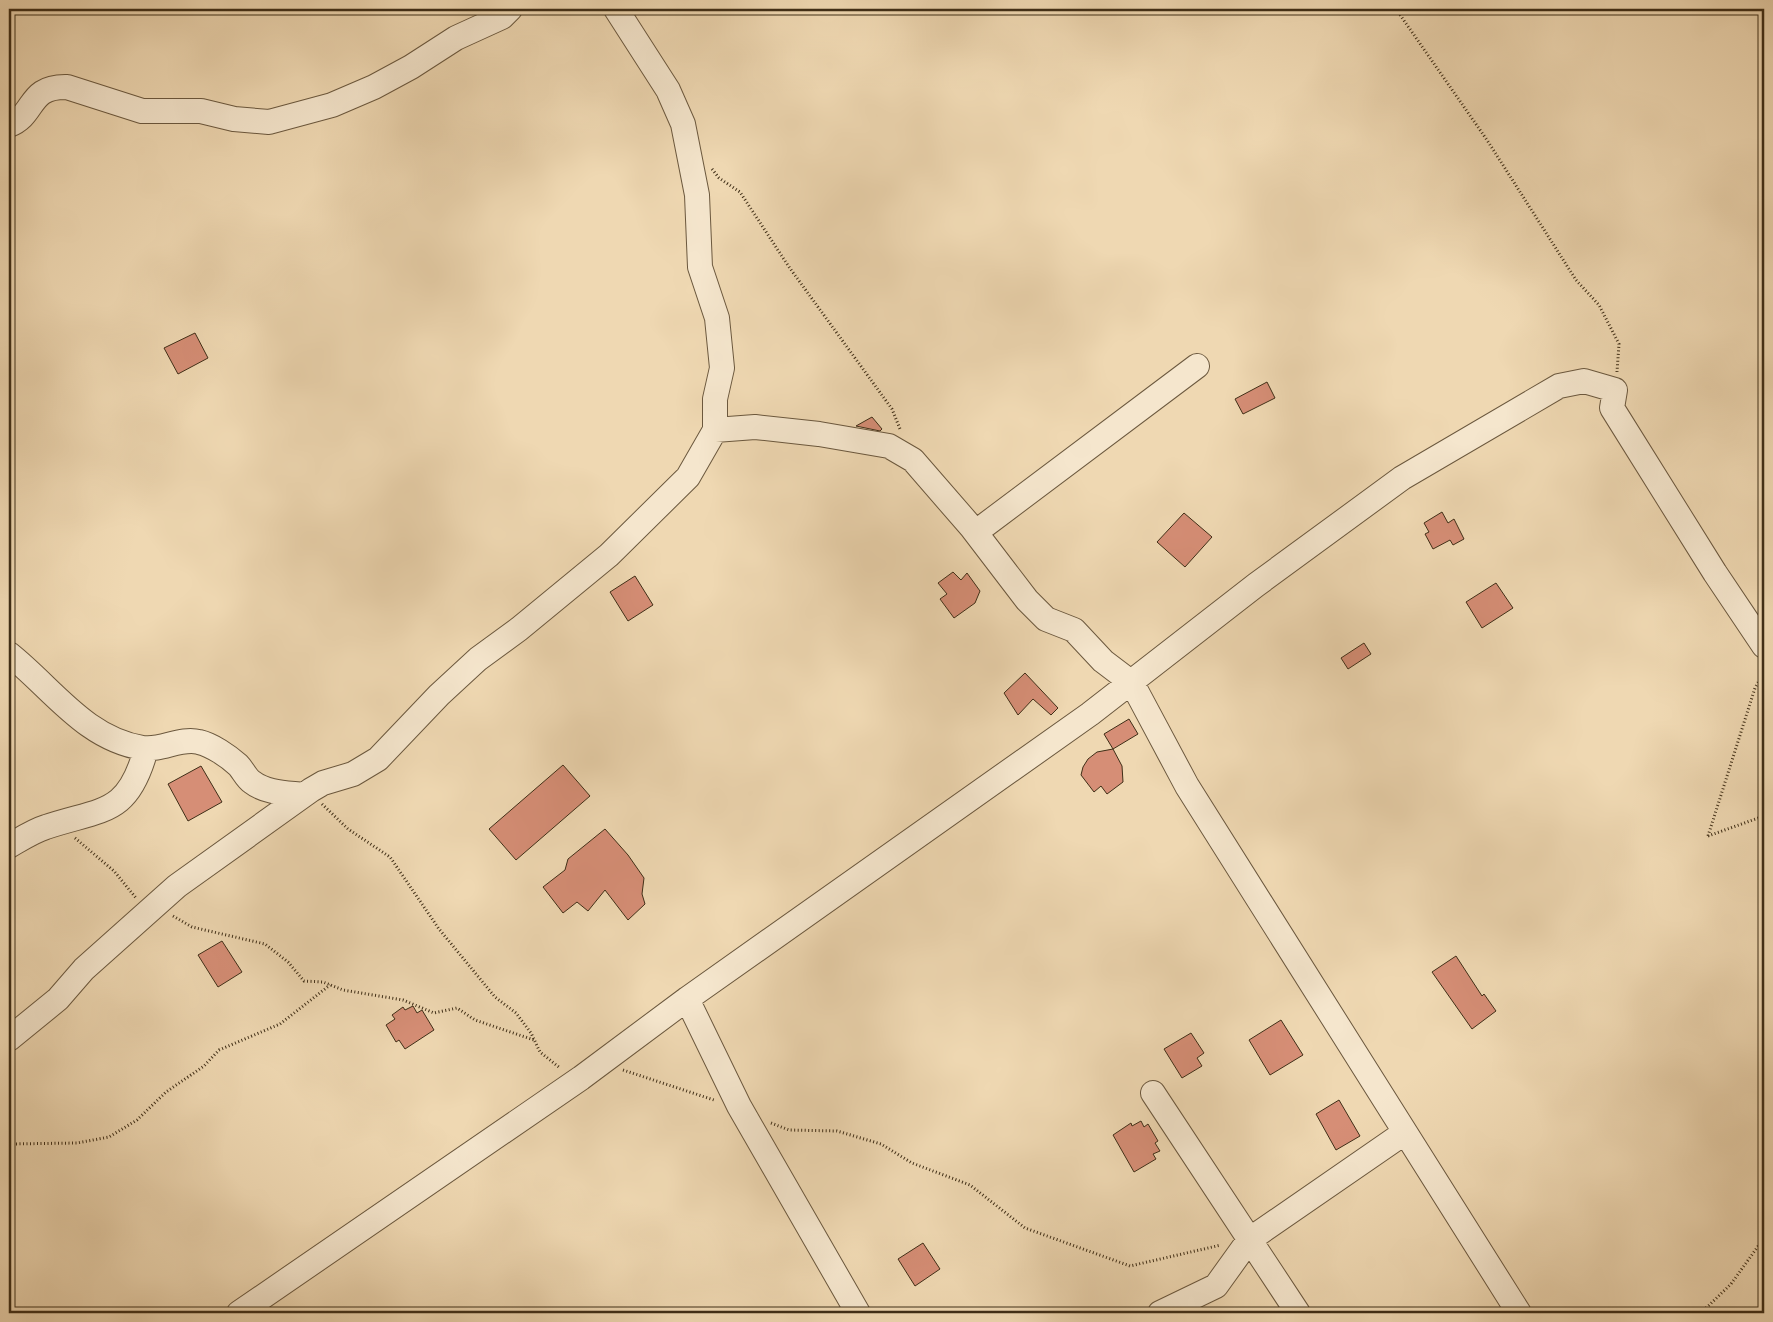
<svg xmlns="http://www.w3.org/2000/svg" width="1773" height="1322" font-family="Alegreya,serif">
<rect width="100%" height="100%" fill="#efd8b2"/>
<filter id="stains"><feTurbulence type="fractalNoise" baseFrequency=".004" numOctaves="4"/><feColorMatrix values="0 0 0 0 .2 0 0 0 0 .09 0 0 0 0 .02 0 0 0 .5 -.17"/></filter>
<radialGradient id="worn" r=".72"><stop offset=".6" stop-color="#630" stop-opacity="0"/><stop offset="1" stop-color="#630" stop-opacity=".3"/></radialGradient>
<path fill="#d68e76" stroke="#3f2e17" d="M195,333L208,358L178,374L164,348Z
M1267,382L1275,398L1243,414L1235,399Z
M872,417L882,429L880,431L856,426Z
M1442,512L1448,523L1454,519L1464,539L1453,545L1450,540L1433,549L1425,534L1429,532L1424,523Z
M1184,513L1212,537L1185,567L1157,542Z
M953,572L961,580L967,573L980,591L975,603L954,618L940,599L947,594L938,583Z
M635,576L653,605L628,621L610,592Z
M1496,583L1513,608L1482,628L1466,602Z
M1364,643L1371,654L1348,669L1341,658Z
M1025,673L1058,708L1051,715L1033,699L1018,715L1004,693Z
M1129,719L1138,734L1113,749L1104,734Z
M1113,749L1122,766L1123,782L1107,794L1101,786L1094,792L1081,775L1083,767L1088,759L1097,752Z
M563,765L590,796L516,860L489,829Z
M201,766L222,802L188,821L168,784Z
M605,829L628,855L644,878L642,894L645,904L628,920L605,890L588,911L577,902L563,913L543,887L565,870L568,859Z
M222,941L242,972L218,987L198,955Z
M1456,956L1482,996L1484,994L1496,1011L1472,1029L1432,972Z
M413,1006L417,1013L422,1010L434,1030L405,1049L399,1040L396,1042L386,1025L395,1019L392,1015L403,1007L405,1010Z
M1281,1020L1303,1055L1270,1075L1249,1040Z
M1191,1033L1204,1053L1197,1058L1202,1066L1182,1078L1164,1049Z
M1339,1100L1360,1136L1336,1150L1316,1114Z
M1141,1121L1144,1127L1148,1124L1158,1141L1155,1143L1160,1151L1153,1154L1156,1159L1134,1172L1113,1135L1131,1123L1132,1126Z
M923,1243L940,1269L915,1286L898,1259Z"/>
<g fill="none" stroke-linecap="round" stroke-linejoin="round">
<g stroke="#6b583e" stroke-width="26">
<path id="minor" d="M9,125C36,115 27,86 67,87L142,111H201L234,119L269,122L332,105L374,87L411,67L456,38L502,17L510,9
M715,430L755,427L819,434L889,446L913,460L972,528L1027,600L1046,619L1074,630L1103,661L1132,683L1187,786L1519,1313
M976,532L1197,366
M9,654C52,688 85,739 143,748C161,751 181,737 199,742C212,745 228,756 238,765C243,770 246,778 252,782C266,793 287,793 303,795
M9,846C21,839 33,831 46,827C103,808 128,816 146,749
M687,999L739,1106L858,1313
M9,1039L58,999L84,969L177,886L311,790L323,783L353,774L378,759L439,695L478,659L519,629L609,555L688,477L715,430V399L722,368L717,318L700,267L697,195L683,124L668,90L616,9
M1153,1093L1298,1313
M239,1313L581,1078L687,999L1090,714L1256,585L1402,478L1559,386L1584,381L1615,390L1612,408L1715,573L1764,646
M1160,1313L1216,1286L1249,1240L1404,1133"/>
</g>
<path stroke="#3f2e17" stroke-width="3" stroke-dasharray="1 2.5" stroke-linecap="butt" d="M1396,9L1487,140L1576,280L1599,305L1619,344L1617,372
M712,169L719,178L740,192L789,267L892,409L900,429
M322,804L348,829L390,857L439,929L495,997L516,1013L531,1033L540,1052L560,1068
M1708,836L1755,688L1764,672
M1708,836L1764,816
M75,838L114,871L136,898
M173,916L192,927L265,944L288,962L304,981L323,982L343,990L403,1000L434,1013L457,1008L475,1020L534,1040
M623,1070L714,1100
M771,1123L789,1130L837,1131L881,1144L912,1163L970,1185L1025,1228L1130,1266L1221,1245
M9,1144L77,1143L109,1137L137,1120L166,1092L204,1066L219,1050L280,1024L330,985
M1701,1313L1731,1284L1764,1238"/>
<use href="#minor" stroke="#f5e6cd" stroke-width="24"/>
</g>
<rect width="1773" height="1322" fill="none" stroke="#efd8b2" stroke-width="30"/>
<rect x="10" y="10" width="1753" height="1302" fill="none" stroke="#3f2e17" stroke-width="2.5"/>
<rect x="15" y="15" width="1743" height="1292" fill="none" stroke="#3f2e17"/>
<rect width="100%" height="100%" filter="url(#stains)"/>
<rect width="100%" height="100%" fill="url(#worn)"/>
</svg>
